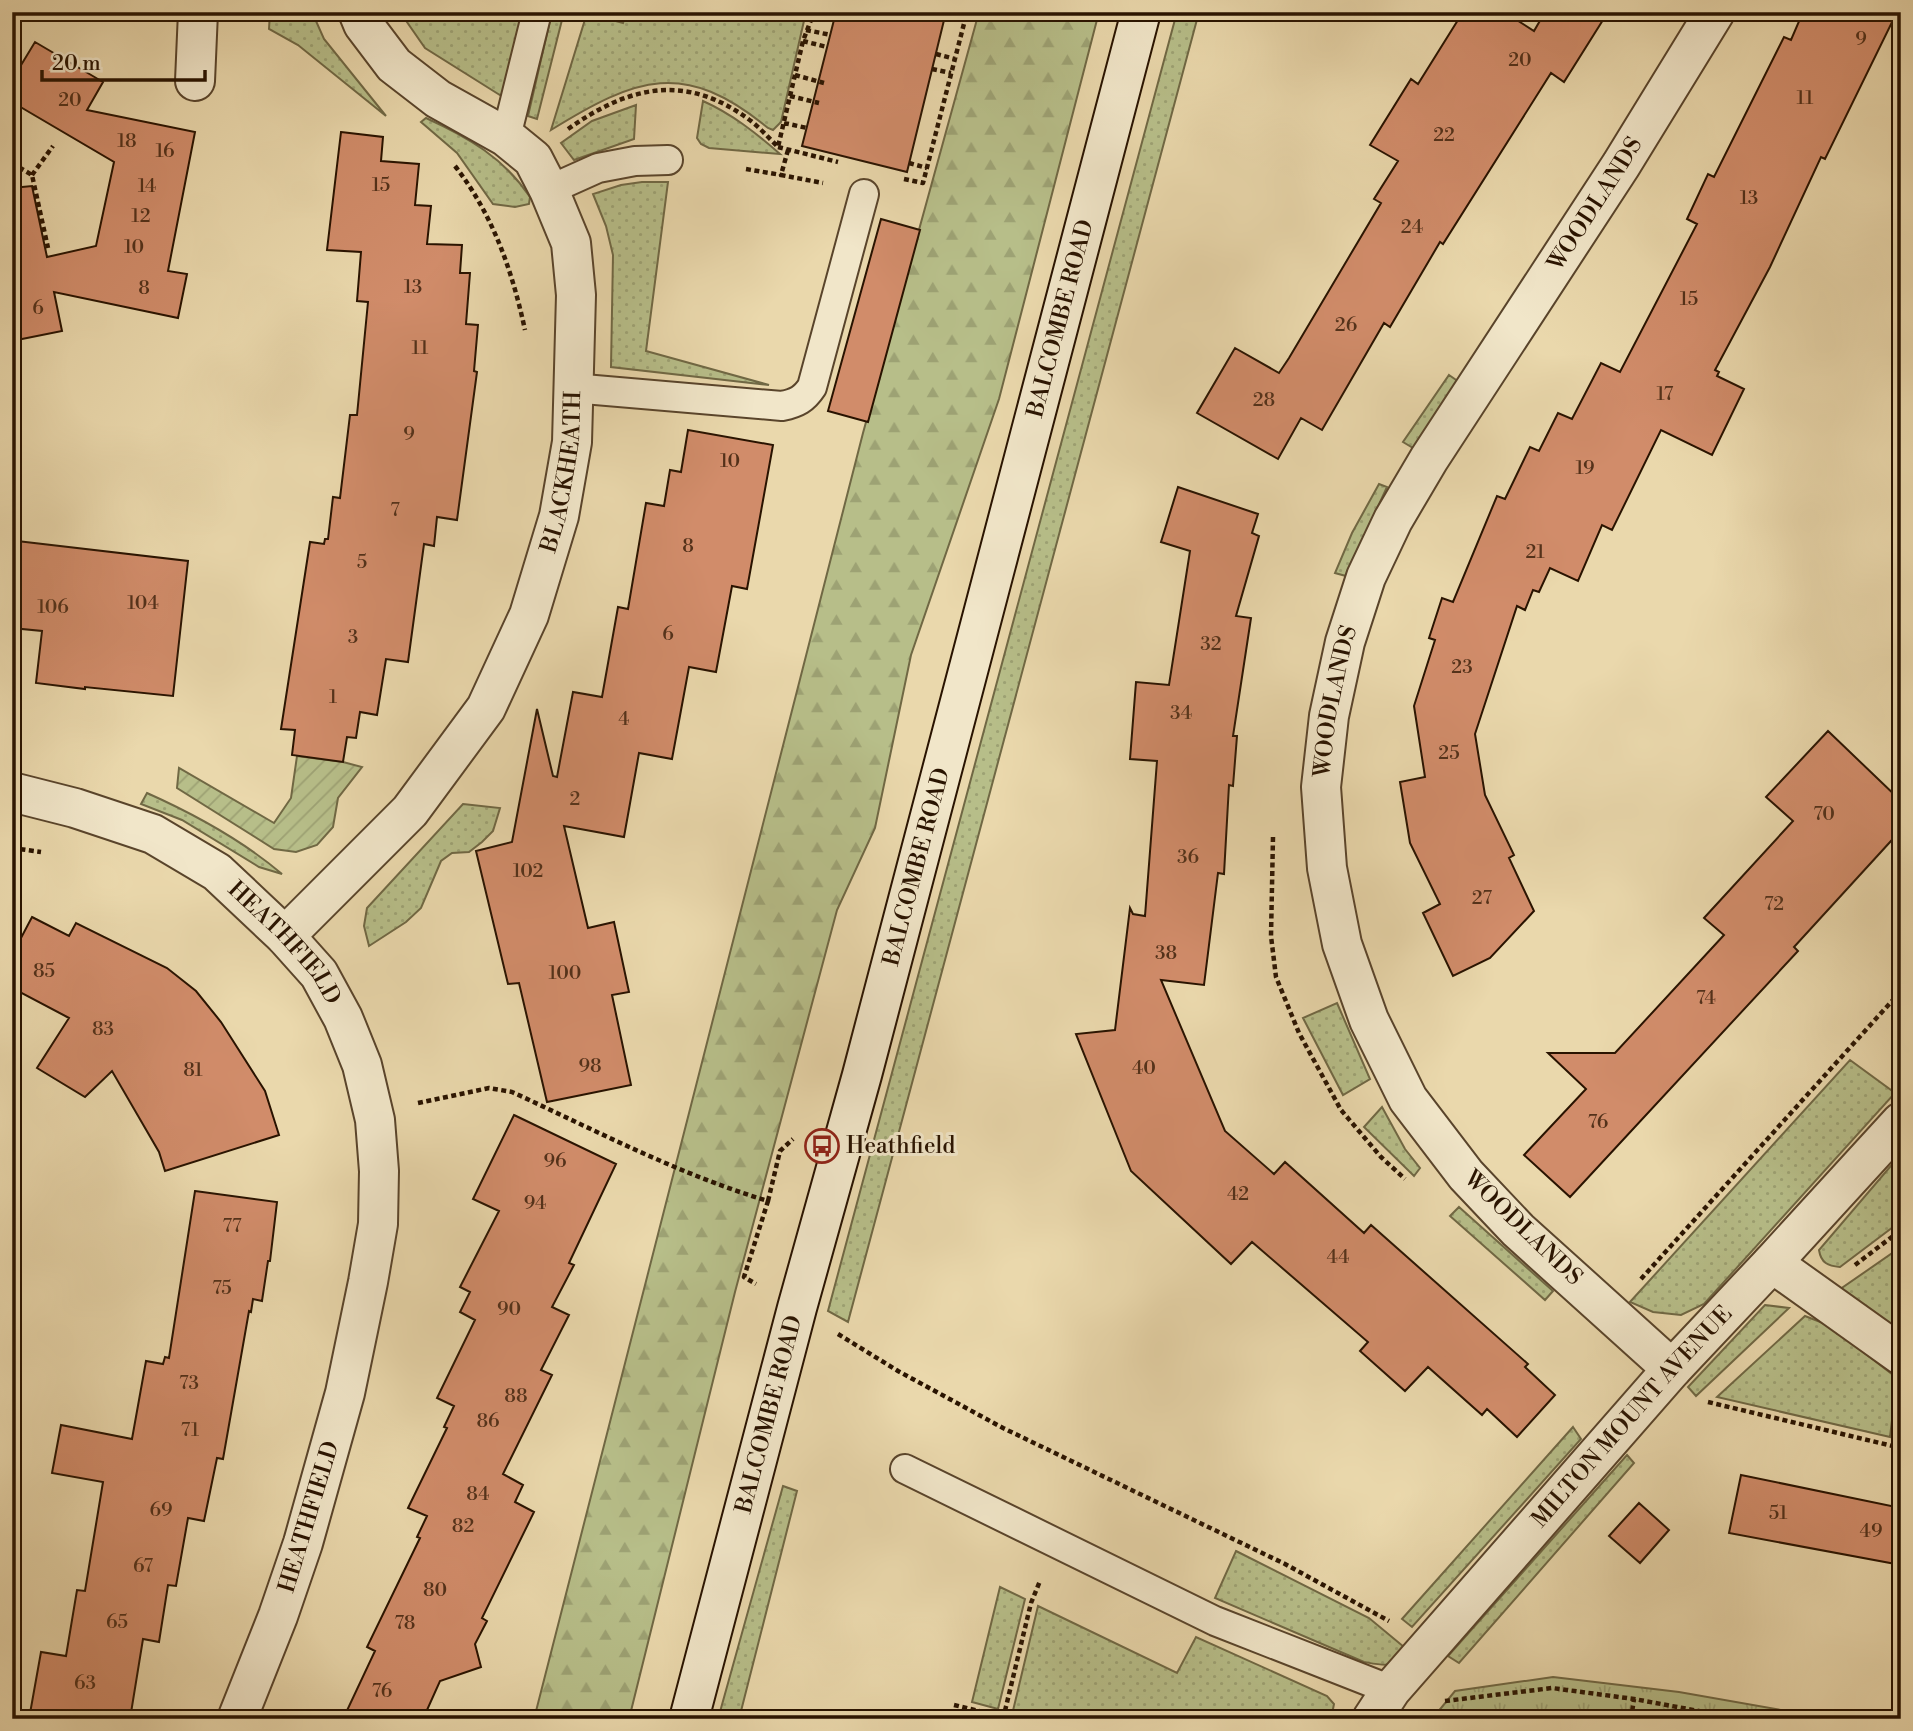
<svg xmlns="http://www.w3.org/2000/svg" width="1913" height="1731" font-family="'Libre Bodoni',serif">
<defs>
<pattern id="grass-dots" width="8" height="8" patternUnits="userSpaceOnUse" patternTransform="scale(1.75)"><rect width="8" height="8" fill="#b7be89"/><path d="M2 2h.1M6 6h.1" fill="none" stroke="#9da274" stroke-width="1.8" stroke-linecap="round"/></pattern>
<pattern id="forest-firs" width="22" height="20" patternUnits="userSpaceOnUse" patternTransform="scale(1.75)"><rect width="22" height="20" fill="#b7be89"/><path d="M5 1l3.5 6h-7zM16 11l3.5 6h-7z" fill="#9da274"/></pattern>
<pattern id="park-tufts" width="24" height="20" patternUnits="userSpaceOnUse" patternTransform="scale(1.75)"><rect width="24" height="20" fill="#b7be89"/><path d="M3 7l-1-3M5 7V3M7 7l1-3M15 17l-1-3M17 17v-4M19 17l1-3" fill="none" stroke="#9da274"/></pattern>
<pattern id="garden-furrows" width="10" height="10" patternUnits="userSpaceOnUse" patternTransform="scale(1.75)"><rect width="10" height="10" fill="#b7be89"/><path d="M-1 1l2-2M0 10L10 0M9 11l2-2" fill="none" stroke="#9da274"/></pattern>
</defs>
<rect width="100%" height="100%" fill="#ead8ac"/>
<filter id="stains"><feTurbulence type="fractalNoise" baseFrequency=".00286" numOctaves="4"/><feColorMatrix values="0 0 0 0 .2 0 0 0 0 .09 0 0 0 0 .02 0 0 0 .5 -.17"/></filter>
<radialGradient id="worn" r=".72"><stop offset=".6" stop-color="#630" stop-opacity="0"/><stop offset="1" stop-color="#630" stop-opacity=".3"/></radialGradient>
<path fill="url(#grass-dots)" stroke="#706844" stroke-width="2" d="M270,12H312L324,39L386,116L298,45L269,29Z
M400,12H524L503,97L425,48Z
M552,12H564L537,119L528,116Z
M626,12H806L781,122L773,130L768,128C684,59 637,77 551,130L587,13L623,23Z
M1177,12H1199L848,1322L828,1311Z
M703,101C732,114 756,133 780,154L709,148L701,144L697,138Z
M636,105L634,139L574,160L561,143L592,121Z
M426,118C468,137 504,158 530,197L529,204L515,207L493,204L457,153L421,122Z
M642,182H668L646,351L769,385L611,367L613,255L606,226L593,194L621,185Z
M1449,375L1459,382L1413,448L1403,442Z
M1379,484L1387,487L1346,576L1335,573L1352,533Z
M147,793C194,814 242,840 282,874L259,867L182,820L141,804Z
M463,804L500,808L493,831L482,842L469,852L452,853L441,861L421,908L406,922L369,946L364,926L367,908Z
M1337,1003L1370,1079L1343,1095L1303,1018Z
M1850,1060L1895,1093L1704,1304L1681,1315L1653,1312L1630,1302Z
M1382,1107L1405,1149L1420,1168L1414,1176L1364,1127Z
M1901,1154V1221L1840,1267C1828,1266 1821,1263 1819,1250Z
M1459,1207L1553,1291L1545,1300L1450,1216Z
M1901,1247V1335L1836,1292Z
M1765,1305L1789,1308L1696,1396L1688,1387Z
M1805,1316L1828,1325L1897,1378L1890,1437L1717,1397Z
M1573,1427L1581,1439L1412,1627L1402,1619Z
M1627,1455L1634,1463L1459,1663L1448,1656Z
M783,1486L797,1491L739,1719H718Z
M1236,1551L1369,1618L1410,1652C1392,1668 1387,1666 1364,1662L1215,1598Z
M1000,1587L1025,1599L998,1709L972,1702Z
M1038,1606L1177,1673L1196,1637L1327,1696L1334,1704L1331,1719H1011Z"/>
<path fill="url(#forest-firs)" stroke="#706844" stroke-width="2" d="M979,12H1099L999,399L911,655L875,828L837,910L735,1292L629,1719H534L863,433Z"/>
<path fill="url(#park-tufts)" stroke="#706844" stroke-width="2" d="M1553,1677L1679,1692L1832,1719H1432L1455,1691Z"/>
<path fill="url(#garden-furrows)" stroke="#706844" stroke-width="2" d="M297,756L343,762L362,767L338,798L333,827L317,845L296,852L274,849L177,788L179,768L274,823L291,798Z"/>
<path fill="#d18c6a" stroke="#291300" stroke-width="2" d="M836,12H946L907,172L802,146Z
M1463,12H1504L1534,31L1545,12H1608L1564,82L1551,73L1443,244L1440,242L1390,327L1384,323L1322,430L1301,418L1278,459L1197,413L1235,348L1279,373L1289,358L1381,203L1374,199L1398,161L1370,145L1411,79L1418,84Z
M1803,12H1897L1825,159L1821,157L1770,267L1715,370L1719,372L1717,376L1744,389L1712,455L1661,430L1612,530L1602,525L1578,581L1550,568L1539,592L1533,590L1525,610L1517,606L1475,734L1485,795L1514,855L1509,858L1534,911L1490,958L1453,976L1423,913L1440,904L1410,843L1400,782L1425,777L1414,706L1435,640L1429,638L1442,598L1453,602L1497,496L1505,499L1530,447L1539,451L1558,413L1572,419L1601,363L1620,372L1697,224L1687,219L1708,174L1714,177L1784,37L1791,40Z
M35,42L103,82L87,110L195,132L168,271L187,274L178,318L54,292L62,331L12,341V188L32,186L47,257L96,246L114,162L12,102V80Z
M341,132L383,137L381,161L419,164L415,205L431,206L427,244L462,245L460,273H470L466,324L478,325L474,371L477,372L457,520L437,517L434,546L424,544L408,662L386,659L377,715L360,712L356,738L347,737L343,762L292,755L295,730L281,729L310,542L324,544L325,539H328L333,497L340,498L350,415H357L368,302L357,301L361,252L327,250Z
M881,219L920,230L868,422L828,411Z
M688,430L773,445L747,589L732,586L716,672L689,667L672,759L639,753L624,837L564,826L588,928L614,922L629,992L612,995L631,1085L547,1102L519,983L508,984L476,851L512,842L537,709L553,776L557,777L573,692L602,697L618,607L628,609L646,503L664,506L670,470L681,472Z
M1178,487L1258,514L1252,533L1259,536L1236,616L1251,618L1233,736H1237L1233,786L1229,785L1224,874L1218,873L1204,985L1161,980L1225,1131L1274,1174L1285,1162L1364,1233L1371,1225L1528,1364L1525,1367L1555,1395L1517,1437L1487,1409L1482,1415L1428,1367L1405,1391L1360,1351L1368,1342L1252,1242L1231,1264L1131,1171L1076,1034L1115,1030L1130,908L1133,914L1145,916L1157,761L1130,759L1136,682L1169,685L1190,551L1161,542Z
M17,541L188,561L173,696L85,687V689L36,683L42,631L12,628V587Z
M1828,731L1901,801V830L1794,947L1798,951L1570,1197L1524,1155L1586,1089L1548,1053H1615L1724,935L1704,918L1793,821L1766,797Z
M32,917L69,936L76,923L167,968L196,991L221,1022L265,1091L279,1135L165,1171L159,1152L112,1071L85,1097L37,1068L69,1018L12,988V955Z
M514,1115L616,1164L569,1263L574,1265L552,1307L569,1315L541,1370L552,1375L503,1474L523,1485L515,1502L534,1512L482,1618L487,1621L475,1644L481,1667L440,1681L423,1719H343L375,1651L367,1647L420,1538L417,1537L427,1516L408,1508L447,1428L444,1427L454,1406L437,1398L475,1320L460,1312L470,1292L460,1287L499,1211L473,1199Z
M195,1191L277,1202L270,1261H268L262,1301L253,1299L251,1312L249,1311L223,1459L217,1458L204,1521L188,1518L176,1586L168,1585L159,1642L143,1639L130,1719H29L41,1652L66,1656L77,1590L85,1591L103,1482L52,1473L61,1425L132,1439L146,1361L163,1364L165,1357L169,1358Z
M1741,1475L1901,1508V1565L1729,1533Z
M1639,1503L1669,1530L1640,1563L1609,1536Z"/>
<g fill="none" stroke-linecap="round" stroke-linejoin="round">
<g stroke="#59442b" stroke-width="32">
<path id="service" d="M506,137L537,12
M549,190L598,168L635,161L668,160
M572,388L782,406C797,403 804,399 812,387L864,194
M905,1469L1215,1621L1391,1690"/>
</g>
<g stroke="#59442b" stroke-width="42">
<g id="minor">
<path d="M195,81L198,12"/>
<path id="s1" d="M12,792L75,808L153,834L217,872L285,936L319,974L343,1018L362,1065L375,1120L379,1171L378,1224L368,1282L345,1393L303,1543L278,1616L237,1719"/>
<path id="s2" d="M285,936L410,811L486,708L529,615L559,516L572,442L576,295L571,243L549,190L533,159L506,137L438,99L394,65L363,24L358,12"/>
<path d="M1772,1263L1901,1355"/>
<path id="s3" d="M1672,1369L1518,1230L1466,1175L1408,1099L1369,1020L1342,944L1327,868L1321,787L1329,716L1345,642L1366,577L1393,520L1429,459L1621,165L1715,12"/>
<path id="s4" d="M1372,1719L1391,1690L1672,1369L1772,1263L1901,1122"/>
</g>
</g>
<g stroke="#291300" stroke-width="42">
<g id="secondary">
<path id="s5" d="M689,1719L797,1308L862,1075L1141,12"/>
</g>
</g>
<path stroke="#291300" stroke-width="4.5" stroke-dasharray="5 3.5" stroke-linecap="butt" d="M806,30L831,35
M803,41L827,47
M936,54L955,59
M932,69L951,73
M795,75L824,83
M790,96L819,103
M784,123L807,128
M568,129C629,86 686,72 751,121C760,128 769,138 778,147L803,41L814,12
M778,147L838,162
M788,150L781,175L823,183
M12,163L32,175L48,248
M909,163L927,168
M455,166C493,215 512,270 525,330
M746,169L781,175
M32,175L53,146
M904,179L923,183L967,12
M1273,837L1271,936L1276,977L1299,1033L1341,1110L1381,1157L1405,1179
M12,848L41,852
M418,1103L489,1088L512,1092C597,1131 678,1174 768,1201L744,1277L756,1284
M768,1201L780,1151L793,1139
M1855,1265L1901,1230
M1641,1279L1901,991
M838,1334L898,1371L1003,1428L1285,1564L1389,1621
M1708,1402L1901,1448
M1898,1447L1901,1428
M1445,1701L1552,1688L1634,1699L1742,1719
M954,1705L1004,1717
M1003,1719L1031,1603L1040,1581
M1631,1719L1634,1699"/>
<use href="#service" stroke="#f1e6c9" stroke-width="28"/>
<use href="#minor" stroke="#f1e6c9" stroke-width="38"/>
<use href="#secondary" stroke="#f1e6c9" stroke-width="38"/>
</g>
<defs>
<g id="bus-ring" transform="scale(1.75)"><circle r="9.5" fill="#f1e6c9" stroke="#8f2418" stroke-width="1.5"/><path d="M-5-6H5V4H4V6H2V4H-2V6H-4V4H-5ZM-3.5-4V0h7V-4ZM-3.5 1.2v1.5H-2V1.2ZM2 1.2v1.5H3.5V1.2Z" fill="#8f2418"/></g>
</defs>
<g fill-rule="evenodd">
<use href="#bus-ring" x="822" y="1146"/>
</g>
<g text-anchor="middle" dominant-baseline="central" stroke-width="6" stroke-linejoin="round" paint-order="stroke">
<g font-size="19" fill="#53311a">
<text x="1861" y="39">9</text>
<text x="1520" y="60">20</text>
<text x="1805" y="98">11</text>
<text x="70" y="100">20</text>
<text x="1444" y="135">22</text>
<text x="127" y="141">18</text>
<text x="165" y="151">16</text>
<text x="381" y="185">15</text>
<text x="147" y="186">14</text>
<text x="1749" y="198">13</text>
<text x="141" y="216">12</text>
<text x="1412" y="227">24</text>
<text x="134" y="247">10</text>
<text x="413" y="287">13</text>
<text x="144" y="288">8</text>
<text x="1689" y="299">15</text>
<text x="38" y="308">6</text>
<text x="1346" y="325">26</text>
<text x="420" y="348">11</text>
<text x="1665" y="394">17</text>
<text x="1264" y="400">28</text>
<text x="409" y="434">9</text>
<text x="730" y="461">10</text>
<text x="1585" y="468">19</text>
<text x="395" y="510">7</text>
<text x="688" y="546">8</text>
<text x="1535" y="552">21</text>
<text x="362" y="562">5</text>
<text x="143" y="603">104</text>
<text x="53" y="607">106</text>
<text x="668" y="634">6</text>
<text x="353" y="637">3</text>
<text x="1211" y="644">32</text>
<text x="1462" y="667">23</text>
<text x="333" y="697">1</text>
<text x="1181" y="713">34</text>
<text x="624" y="719">4</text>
<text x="1449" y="753">25</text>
<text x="575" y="799">2</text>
<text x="1824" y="814">70</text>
<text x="1188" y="857">36</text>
<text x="528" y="871">102</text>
<text x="1482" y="898">27</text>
<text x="1774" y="904">72</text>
<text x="1166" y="953">38</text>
<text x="44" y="971">85</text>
<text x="565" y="973">100</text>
<text x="1706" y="998">74</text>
<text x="103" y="1029">83</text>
<text x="590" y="1066">98</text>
<text x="1144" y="1068">40</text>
<text x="193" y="1070">81</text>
<text x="1598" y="1122">76</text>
<text x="555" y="1161">96</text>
<text x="1238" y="1194">42</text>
<text x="535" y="1203">94</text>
<text x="232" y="1226">77</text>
<text x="1338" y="1257">44</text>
<text x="222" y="1288">75</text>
<text x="509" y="1309">90</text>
<text x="189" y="1383">73</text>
<text x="516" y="1396">88</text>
<text x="488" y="1421">86</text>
<text x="190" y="1430">71</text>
<text x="478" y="1494">84</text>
<text x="161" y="1510">69</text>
<text x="1778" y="1513">51</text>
<text x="463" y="1526">82</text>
<text x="1871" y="1531">49</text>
<text x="143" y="1566">67</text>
<text x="435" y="1590">80</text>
<text x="117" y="1622">65</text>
<text x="405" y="1623">78</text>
<text x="85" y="1683">63</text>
<text x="382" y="1691">76</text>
</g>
<g font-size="23" fill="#291300" stroke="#f1e6c9">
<text stroke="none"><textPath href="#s3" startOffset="1360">WOODLANDS</textPath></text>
<text stroke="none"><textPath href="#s5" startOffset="1449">BALCOMBE ROAD</textPath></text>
<text stroke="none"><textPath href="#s2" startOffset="555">BLACKHEATH</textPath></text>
<text stroke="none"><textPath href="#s3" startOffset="793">WOODLANDS</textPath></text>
<text stroke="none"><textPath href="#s5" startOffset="882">BALCOMBE ROAD</textPath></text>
<text stroke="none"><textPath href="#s1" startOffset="320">HEATHFIELD</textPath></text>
<text transform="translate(1523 1228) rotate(44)">WOODLANDS</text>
<text stroke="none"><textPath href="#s5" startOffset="315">BALCOMBE ROAD</textPath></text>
<text stroke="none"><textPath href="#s4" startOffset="399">MILTON MOUNT AVENUE</textPath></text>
<text transform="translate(309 1517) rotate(-73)">HEATHFIELD</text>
</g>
<g font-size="23" fill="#291300" stroke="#f1e6c9" text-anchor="start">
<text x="846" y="1146">Heathfield</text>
</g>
</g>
<rect width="1913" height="1731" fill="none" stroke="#ead8ac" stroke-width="42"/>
<rect x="14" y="14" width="1885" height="1703" fill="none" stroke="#291300" stroke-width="3.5"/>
<rect x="21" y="21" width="1871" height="1689" fill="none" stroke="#291300" stroke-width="2"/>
<path d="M42 70v10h163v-10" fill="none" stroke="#291300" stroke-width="3.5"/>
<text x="52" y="70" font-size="21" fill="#291300" stroke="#f1e6c9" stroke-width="5" paint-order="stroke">20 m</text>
<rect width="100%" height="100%" filter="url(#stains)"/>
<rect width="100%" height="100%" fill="url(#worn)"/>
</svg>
